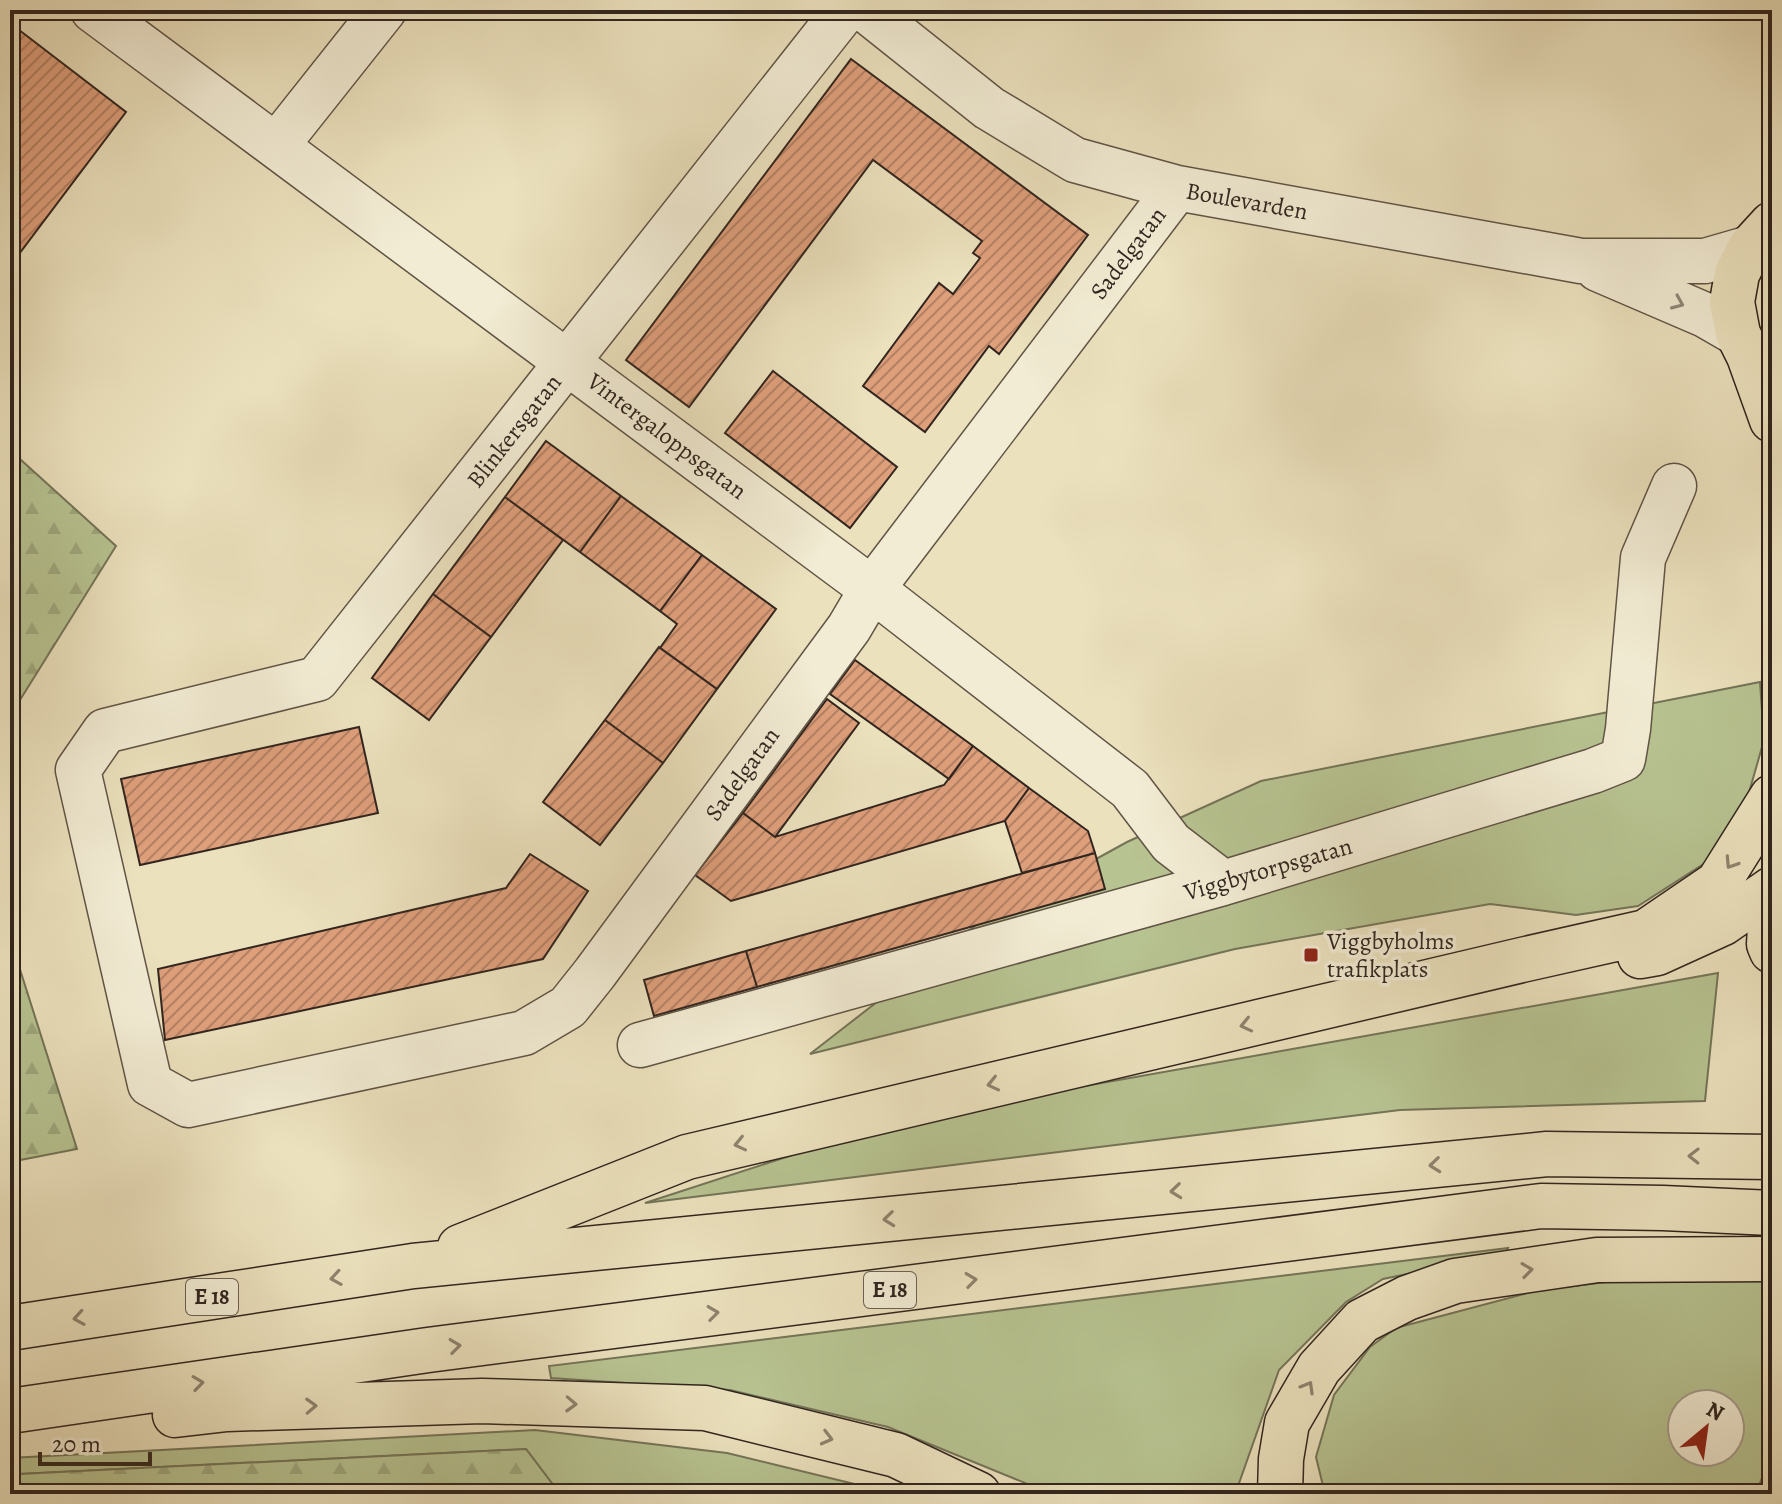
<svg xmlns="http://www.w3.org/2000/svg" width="1782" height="1504" font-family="Alegreya,serif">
<defs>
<pattern id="forest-firs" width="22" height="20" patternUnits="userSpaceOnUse" patternTransform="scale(2)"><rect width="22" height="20" fill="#b7c391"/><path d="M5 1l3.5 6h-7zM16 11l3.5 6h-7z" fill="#9ea77d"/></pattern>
<pattern id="building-hatch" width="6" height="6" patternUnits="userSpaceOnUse" patternTransform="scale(2)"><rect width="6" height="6" fill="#de9f7b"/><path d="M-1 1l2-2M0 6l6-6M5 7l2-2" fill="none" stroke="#b58164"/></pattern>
</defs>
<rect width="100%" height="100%" fill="#ebe1bd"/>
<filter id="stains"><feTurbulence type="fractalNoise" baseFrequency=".0025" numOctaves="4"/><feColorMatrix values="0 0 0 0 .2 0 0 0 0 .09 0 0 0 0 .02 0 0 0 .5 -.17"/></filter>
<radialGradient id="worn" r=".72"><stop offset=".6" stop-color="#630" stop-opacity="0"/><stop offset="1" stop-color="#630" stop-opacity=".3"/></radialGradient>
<path fill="#b7c391" stroke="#747458" stroke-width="2" fill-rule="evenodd" d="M1760,682L1764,740L1746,803L1705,863L1638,906L1576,915L1490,904L1235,949L810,1054L976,925L1127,842L1261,781Z
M1718,973L1705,1101L1400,1110L645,1203L906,1118Z
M1508,1248L1505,1254L1383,1279L1346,1302L1279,1370L1237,1489L1239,1494H1052L888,1427L730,1390L551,1378L549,1366Z
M1744,1266L1772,1269V1452L1760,1483L1750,1494H1325L1316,1457L1334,1395L1370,1347L1396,1328L1539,1290ZM1682,1404H1730V1452H1682Z
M535,1430L727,1453L875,1489L886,1494H560L526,1449L19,1474L10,1476V1458Z"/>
<path fill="url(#forest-firs)" stroke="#747458" stroke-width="2" d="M10,450L116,546L10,716Z
M10,938L77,1149L10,1162Z
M526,1449L560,1494H10V1476L19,1474Z"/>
<path fill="url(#building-hatch)" stroke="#31251f" stroke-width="2" d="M10,23L126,112L10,266Z
M851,59L1088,235L999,354L989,346L925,432L863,386L939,283L953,294L980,258L973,253L982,241L873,160L689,407L626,360Z
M773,371L897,467L850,528L725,433Z
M546,441L621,496L580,552L505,497Z
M621,496L702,555L660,611L580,552Z
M505,497L563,540L491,637L433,594Z
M702,555L776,609L717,689L660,648L677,624L660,611Z
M433,594L491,637L429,720L372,678Z
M659,647L717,689L663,763L605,720Z
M855,660L973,746L949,779L830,694Z
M827,699L859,723L775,837L743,813Z
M605,720L663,763L600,845L543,802Z
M359,727L378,813L140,865L121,779Z
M973,746L1029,788L1005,821L731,901L695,875L743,813L775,837L944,785Z
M1029,788L1088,831L1095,853L1022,873L1005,821Z
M1095,853L1105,889L757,987L746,951Z
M530,854L588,891L543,959L165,1040L158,969L506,888Z
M746,951L757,987L654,1016L644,980Z"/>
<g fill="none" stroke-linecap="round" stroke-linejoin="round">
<g stroke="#605446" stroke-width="47">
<path id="minor" d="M93,10L872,589L1130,789L1171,843L1223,883
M845,10L317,679L105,731L78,770L150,1084L188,1105L524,1033L568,1007L595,973L849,628L872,589L1177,188
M866,10L989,108L1075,160L1177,188L1581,261H1705L1750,248
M276,146L384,10
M1598,269L1705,315L1738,334
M640,1045L1223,883L1593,771L1623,759L1628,729L1643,558L1674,486"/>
</g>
<g stroke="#31251f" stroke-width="47">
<path id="major" d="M1772,224L1750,248L1737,274L1732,302L1738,334L1749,356L1772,420
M1772,896L1769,944L1772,951"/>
</g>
<g stroke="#31251f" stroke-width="47">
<path id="highway" d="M1640,956L1657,953L1723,923L1772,889
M460,1247L687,1157L1526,959L1646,932L1718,883L1772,797
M10,1328L413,1266L1547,1154L1772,1157
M10,1411L428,1350L1541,1206L1663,1208L1772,1213
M175,1415L227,1409L482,1401L705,1408L896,1455L978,1494
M1280,1494L1281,1459L1287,1423L1319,1368L1362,1321L1407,1298L1455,1281L1597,1260L1772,1259"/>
</g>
<use href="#minor" stroke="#f2ecd4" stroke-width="44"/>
<use href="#major" stroke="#ebe1bd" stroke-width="44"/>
<use href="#highway" stroke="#ebe1bd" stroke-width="44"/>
</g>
<defs><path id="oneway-chevron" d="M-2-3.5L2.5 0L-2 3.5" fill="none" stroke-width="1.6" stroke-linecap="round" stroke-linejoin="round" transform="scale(2)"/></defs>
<use stroke="#92887a" href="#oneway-chevron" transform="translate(1678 303) rotate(23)"/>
<g stroke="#8e836e">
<use href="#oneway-chevron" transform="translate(1731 863) rotate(123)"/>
<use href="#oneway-chevron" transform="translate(1246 1025) rotate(167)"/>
<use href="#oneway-chevron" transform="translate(993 1084) rotate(167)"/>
<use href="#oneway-chevron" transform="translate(740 1144) rotate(167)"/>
<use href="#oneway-chevron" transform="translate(1694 1156) rotate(-179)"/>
<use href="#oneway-chevron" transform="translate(1435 1165) rotate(174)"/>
<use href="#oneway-chevron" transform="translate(1176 1191) rotate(174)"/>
<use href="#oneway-chevron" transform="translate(889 1219) rotate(174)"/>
<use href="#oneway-chevron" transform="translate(1527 1270) rotate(-8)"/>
<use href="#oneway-chevron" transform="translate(336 1278) rotate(171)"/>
<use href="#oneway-chevron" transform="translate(971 1280) rotate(-7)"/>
<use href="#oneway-chevron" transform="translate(713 1313) rotate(-7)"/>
<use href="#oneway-chevron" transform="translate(79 1318) rotate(171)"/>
<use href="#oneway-chevron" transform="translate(455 1346) rotate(-7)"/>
<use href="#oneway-chevron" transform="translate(198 1383) rotate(-8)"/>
<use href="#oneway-chevron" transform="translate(1308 1387) rotate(-60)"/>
<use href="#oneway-chevron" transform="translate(571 1404) rotate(2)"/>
<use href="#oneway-chevron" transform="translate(311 1406) rotate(-2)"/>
<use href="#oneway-chevron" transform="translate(827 1438) rotate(14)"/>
</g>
<rect fill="#8f2418" stroke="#f2ecd4" stroke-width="3" x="1303" y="947" width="16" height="16" rx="4"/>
<g text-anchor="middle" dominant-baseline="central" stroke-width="7" stroke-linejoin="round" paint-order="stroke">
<g fill="#f2ecd4" stroke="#6b6155" stroke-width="2">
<rect x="864" y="1272" width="52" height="36" rx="6"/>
<rect x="186" y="1279" width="52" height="36" rx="6"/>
</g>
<g font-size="22" font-weight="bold" fill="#31251f">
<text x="890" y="1290">E 18</text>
<text x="212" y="1297">E 18</text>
</g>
<g font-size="24" fill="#31251f" stroke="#f2ecd4">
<text transform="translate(1247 201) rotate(10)">Boulevarden</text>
<text transform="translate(1128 253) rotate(-53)">Sadelgatan</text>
<text transform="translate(514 431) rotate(-52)">Blinkersgatan</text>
<text transform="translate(667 436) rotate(37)">Vintergaloppsgatan</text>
<text transform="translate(742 774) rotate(-54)">Sadelgatan</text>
<text transform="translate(1268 869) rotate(-16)">Viggbytorpsgatan</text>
</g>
<g font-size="24" fill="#31251f" stroke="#f2ecd4" text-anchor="start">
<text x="1327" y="941">Viggbyholms<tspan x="1327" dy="28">trafikplats</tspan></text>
</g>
</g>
<rect width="1782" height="1504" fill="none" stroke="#ebe1bd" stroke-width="40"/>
<rect x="12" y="12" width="1758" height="1480" fill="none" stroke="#31251f" stroke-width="4"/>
<rect x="20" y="20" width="1742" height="1464" fill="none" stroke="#31251f" stroke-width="2"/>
<g transform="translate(1706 1428) rotate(29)"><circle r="38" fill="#f2ecd4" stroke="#a59c8c" stroke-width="2"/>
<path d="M0-6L14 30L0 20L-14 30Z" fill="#8f2418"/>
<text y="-12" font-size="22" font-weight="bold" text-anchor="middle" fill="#31251f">N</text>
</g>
<path d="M40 1452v12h110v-12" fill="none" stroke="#31251f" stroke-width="4"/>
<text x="52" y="1452" font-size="24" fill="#31251f" stroke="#f2ecd4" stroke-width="6" paint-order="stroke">20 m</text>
<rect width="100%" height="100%" filter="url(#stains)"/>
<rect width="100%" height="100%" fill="url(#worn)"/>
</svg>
